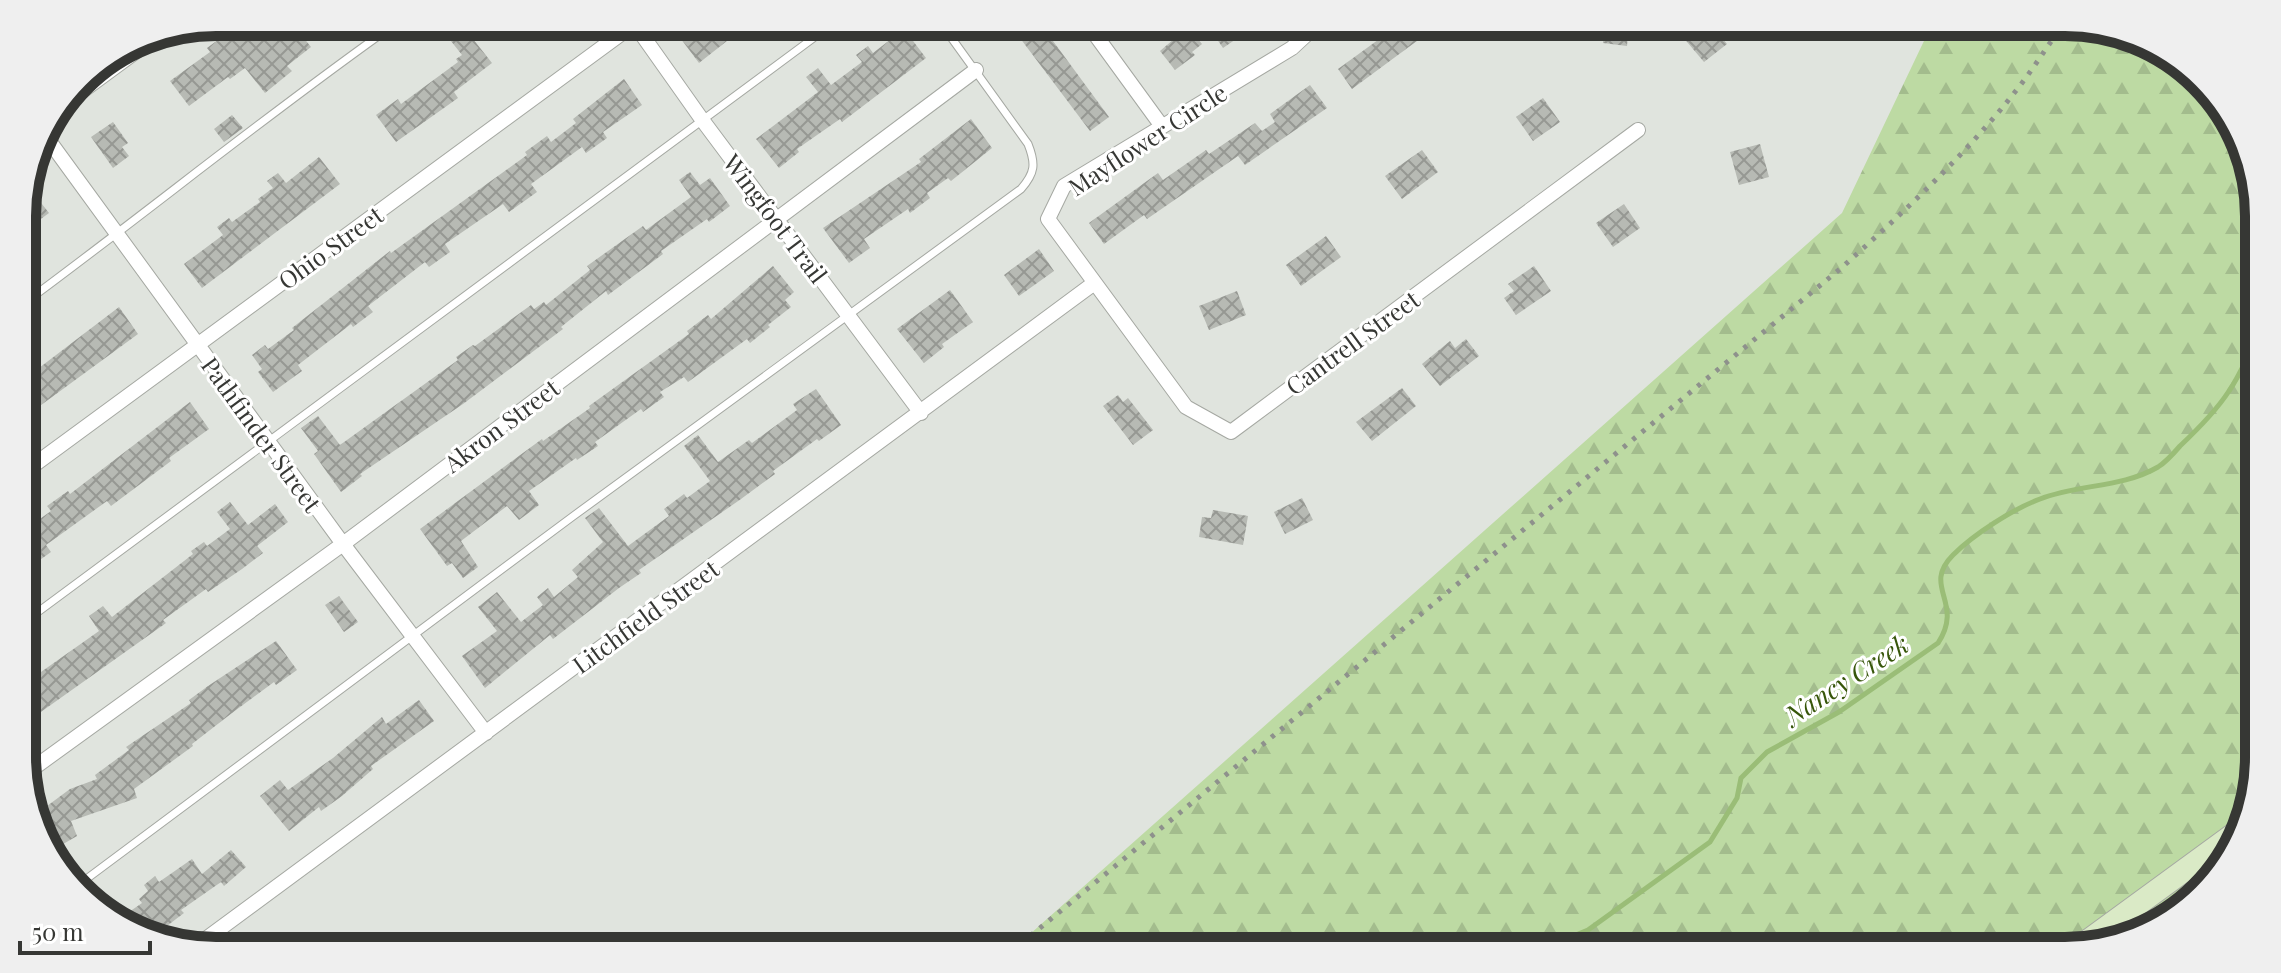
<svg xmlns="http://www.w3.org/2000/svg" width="2281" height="973" font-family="'Playfair Display',serif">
<defs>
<pattern id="forest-firs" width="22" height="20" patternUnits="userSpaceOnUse" patternTransform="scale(2)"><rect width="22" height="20" fill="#bddaa3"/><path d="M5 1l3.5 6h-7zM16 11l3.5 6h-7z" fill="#a3bc8d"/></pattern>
<pattern id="building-cross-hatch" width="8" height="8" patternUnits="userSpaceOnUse" patternTransform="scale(2)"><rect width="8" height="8" fill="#b7bab4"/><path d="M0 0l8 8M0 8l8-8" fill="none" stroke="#969893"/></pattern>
</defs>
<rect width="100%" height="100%" fill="#e0e4de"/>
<path fill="url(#forest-firs)" d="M1933,22H2065L2139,37L2219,98L2257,190L2259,757L2244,831L2183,911L2077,951H1011L1842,213Z"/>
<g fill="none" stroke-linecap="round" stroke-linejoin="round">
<path stroke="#9abd77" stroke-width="5" d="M1374,951L1397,940L1427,938L1516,950L1554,944L1588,930L1710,842L1737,798L1741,778L1767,752L1839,712L1938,643C1965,602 1921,587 1953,555C1974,534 2013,509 2040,499C2078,484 2122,488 2158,467C2166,462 2174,453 2180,446C2197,430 2216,411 2229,391C2240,375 2248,355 2258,337"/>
</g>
<path fill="url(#building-cross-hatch)" d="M242,22H282L289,32L295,27L311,47L287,66L292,71L265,93L245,68L230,79L228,77L189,106L170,81L210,52L207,48Z
M465,22H494L473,39L492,63L454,92L458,98L396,142L376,115L398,99L401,104L458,62L456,59L462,55L447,36Z
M704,22H751L699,63L681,39Z
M1008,22H1039L1109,117L1090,131Z
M1219,22H1261L1223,48L1210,29Z
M1387,22H1414L1425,35L1352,89L1338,69L1382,37L1377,31Z
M1605,22H1629L1627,46L1603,43Z
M1699,22H1709L1727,44L1704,62L1682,36Z
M1188,27L1202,44L1192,52L1195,55L1175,70L1160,51Z
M904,29L926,58L842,122L840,119L797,149L799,152L779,168L756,139L818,92L806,77L818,68L831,85L862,62L856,55L868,46L873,53Z
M624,79L642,105L603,132L607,138L586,153L582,147L531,184L537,192L509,212L503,204L445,244L450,252L429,267L425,262L368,306L373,312L353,327L351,324L298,365L302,371L273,392L258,372L262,369L252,355L265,345L268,349L294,330L292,328L390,251L391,253L527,155L525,152L547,136L551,142L576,123L573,119Z
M1310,85L1327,108L1245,165L1238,156L1147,219L1144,215L1104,244L1089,223L1158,173L1163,180L1206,150L1209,154L1255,123L1262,131L1275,122L1270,114Z
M1543,98L1560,122L1533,141L1516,117Z
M232,115L243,128L224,142L214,129Z
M971,119L992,148L951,181L948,178L927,193L930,198L910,213L908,209L864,239L870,248L849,263L823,228L921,162L919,159Z
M113,122L128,143L122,147L129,156L113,168L91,137Z
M1760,144L1769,177L1739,185L1730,152Z
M1422,150L1438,172L1402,199L1385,176Z
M319,157L340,184L202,288L184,264L223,235L217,227L229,218L232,222L260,202L258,199L273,188L267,181L278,173L286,183Z
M690,172L700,185L710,178L730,206L709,222L707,219L661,251L663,254L608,295L606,291L561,327L563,329L463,404L360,474L362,476L341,492L314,454L318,451L301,428L318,416L340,445L458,360L456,357L473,345L475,346L531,305L534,309L544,302L546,305L590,270L587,266L643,226L646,230L691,197L679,180Z
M27,185L49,213L23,232L22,203Z
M1624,204L1640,228L1613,247L1596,223Z
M1326,236L1341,257L1301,286L1286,265Z
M1039,249L1054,271L1019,296L1004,275Z
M773,266L794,292L785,300L791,307L768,325L770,327L750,343L747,339L688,382L684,377L660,392L664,397L643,412L641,409L595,442L598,446L577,460L576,458L529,491L539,505L519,520L507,506L461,541L478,567L463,578L452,563L447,566L420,529L542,439L543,441L590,408L589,406L689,334L687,331L708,315L711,319Z
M1534,266L1551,291L1516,315L1504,298L1514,291L1508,284Z
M950,290L973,322L942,344L944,347L924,363L897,329Z
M1237,291L1246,315L1209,330L1199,306Z
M119,307L138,334L37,408L23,389V373L36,364L39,368Z
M1466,339L1479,356L1440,386L1422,364L1450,341L1455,348Z
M1402,388L1416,406L1372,441L1356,422Z
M816,389L841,425L819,441L817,439L773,471L775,474L741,499L639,570L641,573L619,588L553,639L550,635L485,688L462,656L497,631L478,607L497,592L521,622L543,605L537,597L548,588L554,597L578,577L572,570L603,542L585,518L599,508L628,546L669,516L664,509L684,494L687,498L710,481L684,446L698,435L718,462L749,440L752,443L797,410L793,404Z
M1118,395L1123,402L1128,398L1153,430L1133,445L1103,406Z
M190,402L209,429L169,458L171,461L111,506L107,501L46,545L51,552L30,567L23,558V531L51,511L47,506L68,491L70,494Z
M1302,498L1313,520L1285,534L1274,512Z
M230,502L248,525L275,504L288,522L257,546L263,553L242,569L208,592L206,589L163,620L166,623L24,724V684L99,631L89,616L103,606L112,617L193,554L191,551L204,542L207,546L230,529L217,512Z
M1213,510L1248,516L1243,545L1199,537L1202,517L1211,518Z
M339,596L358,622L344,632L325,605Z
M276,641L297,670L276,685L274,682L232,713L192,744L193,746L134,789L137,798L71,821L77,836L58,847L44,828L49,825L43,809L70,789L97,779L95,775L129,750L126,747L191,703L189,700L208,686Z
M419,700L434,721L371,766L373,769L342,796L321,811L319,807L289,831L260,796L280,780L288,790L333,758L382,717L386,724Z
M231,850L246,867L224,886L221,882L181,910L184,913L151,938L142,936L119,919L142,903L139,899L148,891L144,885L155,876L159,882L192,859L202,874Z"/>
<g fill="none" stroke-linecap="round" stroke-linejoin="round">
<g stroke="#a5a8a2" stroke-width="9">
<path id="service" d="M23,304C149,211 270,112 398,22
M23,623L835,22
M77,886L572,517L1021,189C1035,173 1036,164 1028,144L940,22"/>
</g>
<g stroke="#a5a8a2" stroke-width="16">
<path id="minor" d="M633,22L703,121L921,413
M1086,22L1161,125
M1320,22L1292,48L1064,186L1048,219L1186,407L1231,432L1638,130
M59,108L161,33
M42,131L343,544L486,733
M23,473L637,22
M24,775L343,544L976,70
M195,947L1093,284"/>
</g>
<g stroke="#a5a8a2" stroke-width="24">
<path id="secondary" d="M2074,951L2245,826"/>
</g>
<use href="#service" stroke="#fff" stroke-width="7"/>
<use href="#minor" stroke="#fff" stroke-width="14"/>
<use href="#secondary" stroke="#daeac6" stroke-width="22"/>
<path stroke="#8e918c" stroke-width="5" stroke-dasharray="4 8" stroke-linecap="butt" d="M1012,951L1840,269C1904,212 1969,152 2022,83C2037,63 2050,42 2065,22"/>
</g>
<g text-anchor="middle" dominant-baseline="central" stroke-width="6" stroke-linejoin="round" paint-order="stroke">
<g font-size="24" fill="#363734" stroke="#fff">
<text transform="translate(1147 139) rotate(-33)">Mayflower Circle</text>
<text transform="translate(776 218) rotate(53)">Wingfoot Trail</text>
<text transform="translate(330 247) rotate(-36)">Ohio Street</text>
<text transform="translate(1352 342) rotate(-36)">Cantrell Street</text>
<text transform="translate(501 425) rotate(-37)">Akron Street</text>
<text transform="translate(262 434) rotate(54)">Pathfinder Street</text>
<text transform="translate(645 616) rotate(-36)">Litchfield Street</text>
</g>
<g font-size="26" font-style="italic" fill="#37560a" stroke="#fff">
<text transform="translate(1846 679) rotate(-33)">Nancy Creek</text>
</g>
</g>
<path d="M0 0H2281V973H0ZM216 36H2065A180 180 0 0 1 2245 216V757A180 180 0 0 1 2065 937H216A180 180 0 0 1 36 757V216A180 180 0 0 1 216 36Z" fill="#efefef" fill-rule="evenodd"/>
<path fill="none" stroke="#363734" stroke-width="10" d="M216 36H2065A180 180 0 0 1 2245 216V757A180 180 0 0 1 2065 937H216A180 180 0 0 1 36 757V216A180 180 0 0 1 216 36Z"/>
<path d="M20 941v12h130v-12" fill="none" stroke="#363734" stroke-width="4"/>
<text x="32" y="941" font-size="24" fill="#363734" stroke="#ffffff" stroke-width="6" paint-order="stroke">50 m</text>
</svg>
